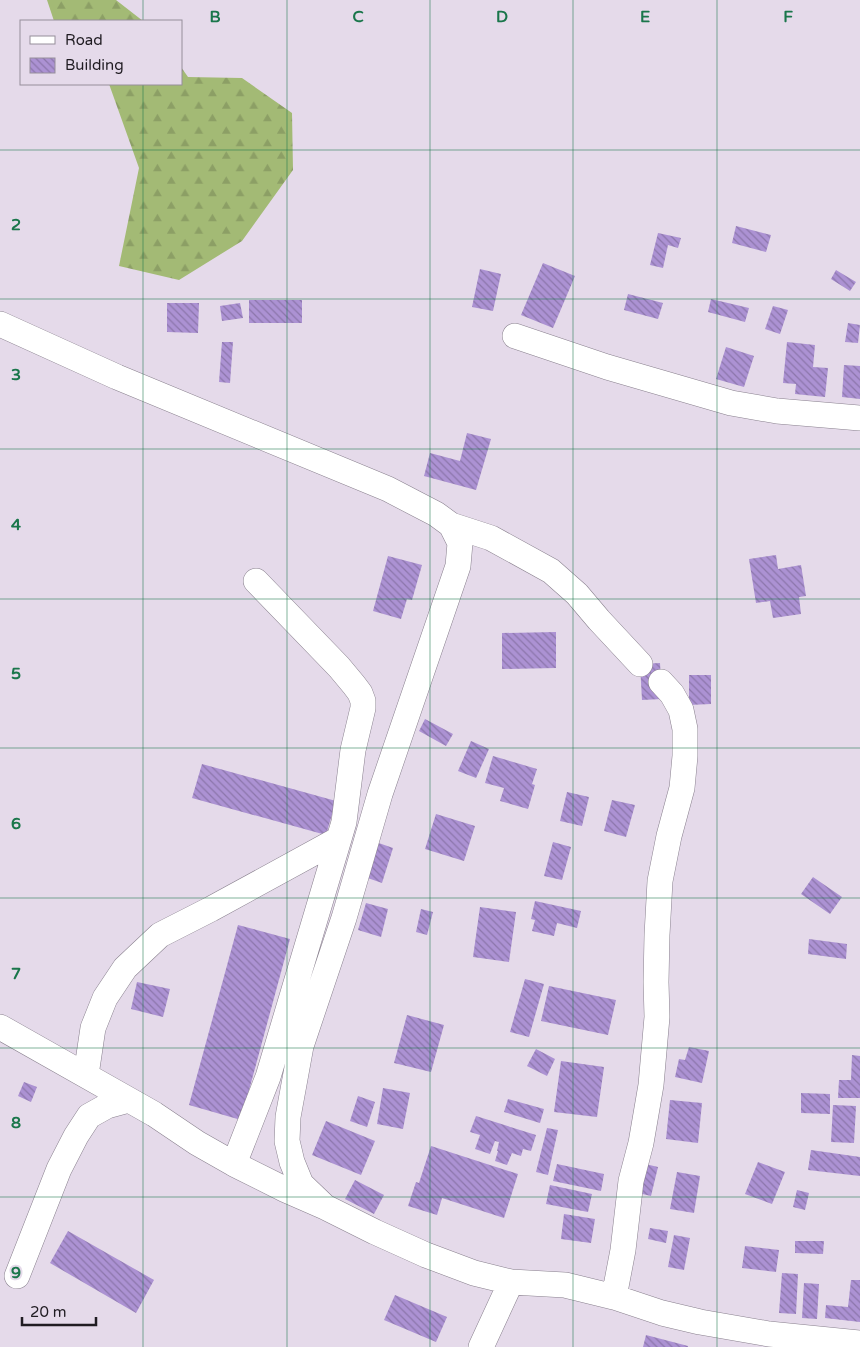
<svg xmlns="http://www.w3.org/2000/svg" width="860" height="1347" font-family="'Varela Round',sans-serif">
<defs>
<pattern id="forest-firs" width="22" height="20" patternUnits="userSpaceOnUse" patternTransform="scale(1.25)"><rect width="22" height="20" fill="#a3ba75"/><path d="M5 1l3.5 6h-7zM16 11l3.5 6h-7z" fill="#8c9f65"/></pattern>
<pattern id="building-back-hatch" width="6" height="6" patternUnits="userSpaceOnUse" patternTransform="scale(1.25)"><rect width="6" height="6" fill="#ac92d3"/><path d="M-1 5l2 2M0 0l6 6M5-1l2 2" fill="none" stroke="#8c76ab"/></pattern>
</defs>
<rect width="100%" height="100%" fill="#e5daea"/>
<path fill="url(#forest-firs)" d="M47,0H116L143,21H54Z
M181,67L188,77L242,78L292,113L293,170L242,241L179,280L119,266L139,168L109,84H181Z"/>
<path fill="url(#building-back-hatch)" d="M736,226L771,235L766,252L732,243Z
M658,233L681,238L678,248L668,245L663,268L650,265Z
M543,263L575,276L553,328L521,315Z
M480,269L501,274L493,311L472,307Z
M836,270L856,282L850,291L831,279Z
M628,294L663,303L658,319L624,310Z
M711,299L749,308L745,322L708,312Z
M249,300H302V323H249Z
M167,303H199L198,333L167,332Z
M240,303L243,318L222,321L220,306Z
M773,306L788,310L780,334L765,329Z
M848,323L860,325L858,343L845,342Z
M222,342H233L230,383L219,382Z
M787,342L815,345L813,367L828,368L825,397L795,394L796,384L783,383Z
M726,347L754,356L744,387L716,379Z
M844,365L860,366V399L842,397Z
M467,433L491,439L476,490L424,476L430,453L460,461Z
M776,555L778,569L801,565L806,596L799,597L801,614L773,618L770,601L756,603L749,559Z
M388,556L422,565L412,600L407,599L401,619L373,611Z
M556,632V668L502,669V633Z
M660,663L662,699L642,700L640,664Z
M689,675H711V704L689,705Z
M425,719L453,734L446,746L419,731Z
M471,741L489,749L476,778L458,771Z
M493,756L537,769L532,784L535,785L528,809L500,801L504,788L485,783Z
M202,764L336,801L326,835L192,798Z
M567,792L589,797L582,826L560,821Z
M612,800L635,805L626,837L604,831Z
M436,814L475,826L464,861L425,849Z
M373,841L393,848L382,883L362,876Z
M553,842L571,847L562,880L544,876Z
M813,877L842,897L830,914L801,894Z
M535,901L581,911L577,928L557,923L554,936L532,931L535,920L531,919Z
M366,903L388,909L381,937L358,930Z
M480,907L516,912L509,962L473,957Z
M421,909L433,912L427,935L416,932Z
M238,925L290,939L241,1120L189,1105Z
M809,939L847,944L846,959L808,954Z
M525,979L544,984L529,1037L510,1032Z
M137,982L170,989L163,1017L131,1009Z
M549,986L616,1000L608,1035L541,1021Z
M407,1015L444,1025L431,1072L394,1063Z
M689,1047L709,1051L702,1083L675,1077L679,1059L685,1060Z
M536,1049L555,1059L547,1076L527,1066Z
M852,1055L860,1056V1098H838L839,1080H851Z
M561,1061L604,1067L597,1117L554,1112Z
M24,1082L37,1087L31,1102L18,1096Z
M383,1088L410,1093L403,1129L377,1124Z
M801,1093L830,1094V1114L801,1113Z
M358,1096L375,1102L367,1127L350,1121Z
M508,1099L544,1109L540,1123L504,1112Z
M670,1100L702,1103L698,1143L666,1139Z
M833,1105L856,1106L854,1143L831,1142Z
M476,1116L536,1135L531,1151L523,1149L521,1156L512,1153L507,1165L495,1161L498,1151H497L499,1142L495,1141L490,1154L475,1149L480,1135L470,1132Z
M326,1121L375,1141L361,1175L312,1155Z
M547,1128L558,1130L548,1175L536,1172Z
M431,1146L518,1174L504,1218L442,1198L437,1215L408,1206L416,1182L419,1183Z
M811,1150L860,1157V1176L808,1170Z
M758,1162L785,1172L772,1204L745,1194Z
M641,1163L658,1167L651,1196L634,1192Z
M557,1164L604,1174L601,1191L553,1181Z
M677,1172L700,1176L694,1213L670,1209Z
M355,1180L384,1195L374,1214L345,1199Z
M550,1185L592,1194L588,1212L546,1204Z
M797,1190L809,1193L805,1210L793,1207Z
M564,1214L595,1219L591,1243L561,1239Z
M650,1228L668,1231L666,1243L648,1239Z
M68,1231L154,1280L136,1313L50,1263Z
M674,1235L690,1238L684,1270L668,1267Z
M795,1241H824L823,1254L795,1253Z
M745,1246L779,1250L776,1272L742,1268Z
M782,1273L798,1274L796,1314L779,1313Z
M851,1280H860V1322L825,1318L826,1305L848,1307Z
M804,1283L819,1284L817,1319L802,1318Z
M395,1295L447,1317L436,1342L384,1320Z
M646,1335L688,1346V1347H643Z"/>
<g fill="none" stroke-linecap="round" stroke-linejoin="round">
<g stroke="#89808e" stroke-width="26">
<path id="minor" d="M0,324L117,377L388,489L436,514L451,525L460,543L458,566L380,794L344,918L301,1046L288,1117L287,1141L292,1162L301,1184L325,1207
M515,336L607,367L731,403L777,411L860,418
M451,525L491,538L551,571L577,594L599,620L640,664
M0,1027L154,1114L197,1143L234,1164L286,1190L325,1207L375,1232L426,1255L474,1273L511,1282L565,1285L614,1297L662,1313L700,1322L769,1334L860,1343
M86,1075L93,1028L105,998L125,968L160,935L211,909L339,839
M234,1164L268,1077L339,839L344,822L353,750L363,708V701L360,693L354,685L339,667L256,581
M17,1276L59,1169L76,1136L89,1116L107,1106L129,1100
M614,1297L623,1250L631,1181L641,1143L651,1085L657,1017L656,982L657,935L660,881L669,836L682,788L685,756V729L681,710L672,694L661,682
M481,1347L511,1282"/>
</g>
<use href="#minor" stroke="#fff" stroke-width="25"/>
</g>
<path fill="none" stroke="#1a764b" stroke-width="1" stroke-opacity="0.55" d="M143,0V21M287,0V1347M430,0V1347M573,0V1347M717,0V1347M143,84V1347M0,150H860M0,299H860M0,449H860M0,599H860M0,748H860M0,898H860M0,1048H860M0,1197H860"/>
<g font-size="16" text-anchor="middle" font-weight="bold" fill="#1a764b" stroke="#e5daea" stroke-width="4" stroke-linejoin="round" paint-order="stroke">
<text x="215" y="22">B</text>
<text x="358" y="22">C</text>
<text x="502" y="22">D</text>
<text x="645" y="22">E</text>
<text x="788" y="22">F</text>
<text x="16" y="230">2</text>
<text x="16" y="380">3</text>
<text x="16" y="530">4</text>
<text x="16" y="679">5</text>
<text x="16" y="829">6</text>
<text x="16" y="979">7</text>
<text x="16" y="1128">8</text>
<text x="16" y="1278">9</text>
</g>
<rect x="20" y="20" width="162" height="65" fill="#e5daea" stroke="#968e9a"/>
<rect x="30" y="36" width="25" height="8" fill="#ffffff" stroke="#968e9a"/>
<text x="65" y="45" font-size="15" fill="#201c22">Road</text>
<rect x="30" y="58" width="25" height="15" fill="url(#building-back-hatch)" stroke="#968e9a"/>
<text x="65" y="70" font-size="15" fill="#201c22">Building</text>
<path d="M22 1317v8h74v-8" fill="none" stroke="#201c22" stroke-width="2.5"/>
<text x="30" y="1317" font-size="15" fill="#201c22" stroke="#e5daea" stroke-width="4" paint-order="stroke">20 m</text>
</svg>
